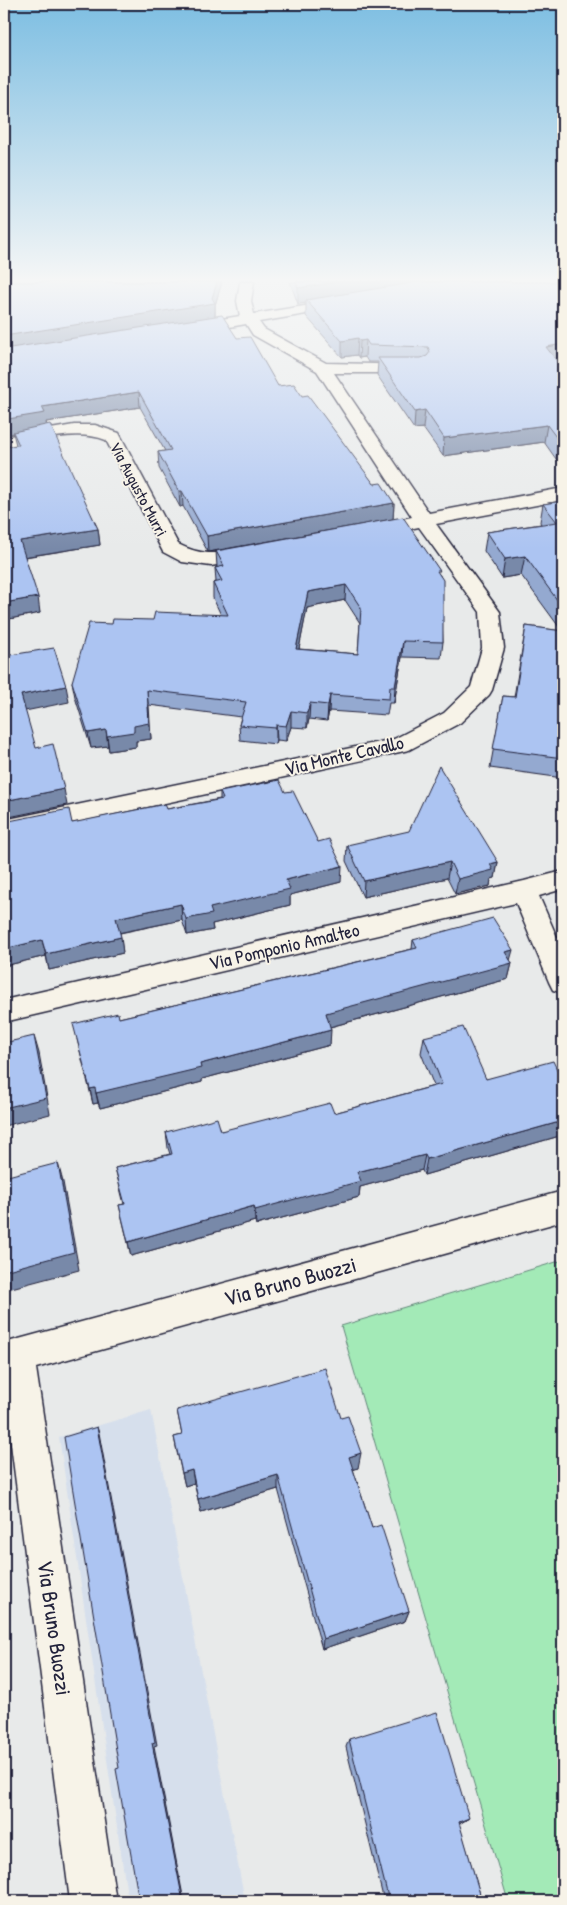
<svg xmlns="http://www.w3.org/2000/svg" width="567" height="1905" font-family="'Patrick Hand',sans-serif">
<rect width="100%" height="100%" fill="#e8eaea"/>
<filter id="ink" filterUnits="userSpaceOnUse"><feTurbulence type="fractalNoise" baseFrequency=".02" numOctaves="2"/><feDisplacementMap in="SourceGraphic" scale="10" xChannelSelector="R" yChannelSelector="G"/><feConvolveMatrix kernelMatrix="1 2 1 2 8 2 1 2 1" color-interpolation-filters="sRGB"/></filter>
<g filter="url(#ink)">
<path fill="#d6dfec" d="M151,1410L245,1901H128L59,1437Z"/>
<path fill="#a3eab7" stroke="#628679" d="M563,1260V1901H508L341,1326Z"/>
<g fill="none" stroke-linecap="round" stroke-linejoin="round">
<g stroke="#22223b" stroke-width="3">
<path id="minor" d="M240,282H254L251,301L254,314L342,300L347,301L349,304L347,307L342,308L259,322L264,329L326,363L420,365L422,368L420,371L414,373H334L429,513L563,488V500L436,524L500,612L504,648L492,690L489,695L460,723L409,750L4,838V820L394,739L444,713L471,687L482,648L480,612L419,527L409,529L402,527L399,523L402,519L412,517L317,371L253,335L246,324L190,334L185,332L182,329L185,326L190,324L240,316L237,301Z
M74,425H95L119,433L178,544C207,559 223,552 254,547L261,549L264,553L261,557L211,566L182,562L163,552L106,440C74,428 36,442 4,447V437Z
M563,871V889L539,896L563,951V993L553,990L549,982L516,903L4,1022V1000L524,881Z
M563,1191V1221L36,1368L116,1901H70L4,1390V1343Z"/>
</g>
<use href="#minor" fill="#f7f3e8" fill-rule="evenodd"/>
</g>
<path fill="#94a9d0" stroke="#22223b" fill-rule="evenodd" d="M4,282H222L215,305V316L237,338L278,386L302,396L374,484L394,503L393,519L208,552L183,506L180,507L159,468L158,452L165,451L140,407L46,422L47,425L98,529L100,545L25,557L40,613L4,620V447L16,445L13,433L10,434L4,418Z
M290,282H563V360L557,361L563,369V464L559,459H556L544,442L443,456L423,428L414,429L377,375L378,362H368L365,357L359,358L357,355L342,357L306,316V303L298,304Z
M563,501V778L490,768L503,696L514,697L526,626L562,631L521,575L502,578L484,551L487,532L541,524L540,522L543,504Z
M216,551L440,575L443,642L441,658L402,657L394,703H389L387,715L329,711L327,721L309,719L307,728L291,727L286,741L277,740L276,744L240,740L239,725L241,717L149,705L151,739L136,741V747L109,751L108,746L91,748L75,697L72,682L112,624L221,615L213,598V583L216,582L215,568L217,567ZM345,600L360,623L358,654L299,649L307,608Z
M220,792H285L318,842L341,882L290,895V905L212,924L213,930L187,935L182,920L120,933L123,953L49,970L46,956L4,966V822L72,823L167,809L220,799Z
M347,845L498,862L495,878L491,879L490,886L455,894L447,878L363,897L346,861Z
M413,940L510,960L512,963L508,979L330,1027V1045L202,1079V1082L100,1108L98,1103L93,1104L77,1039L119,1018L412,949Z
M424,1037L486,1079L563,1082V1135L424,1175L422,1170L360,1187L359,1197L256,1225L255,1221L131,1256L119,1205L124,1204L115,1168L170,1154L168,1148L166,1132L221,1131L334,1113L434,1086L421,1053Z
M177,1410L341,1418L358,1468L353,1469L372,1528L409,1611L405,1621L322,1649L278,1489L201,1512L194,1483L185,1486L177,1452L174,1437L182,1435Z
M349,1739L469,1818L459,1824L482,1901H384L346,1747Z"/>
<path fill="#7889a9" stroke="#22223b" d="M217,282H222L215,305V317L4,351V336L212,298Z
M338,282H438L306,300V303L298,304V288Z
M358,338L357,355L342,357V341Z
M366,340L365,357L359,358L360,341Z
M563,344V360L543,363L546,347Z
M139,392L140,407L46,422L47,428L10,434L8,419L42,407Z
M425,410L423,428L414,429L415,412Z
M547,425L544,442L443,456L444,438Z
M559,441H562L559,459H556Z
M179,491H182L183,506L180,507Z
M394,503L393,519L208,552L207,536Z
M98,529L100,545L23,557L20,541Z
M525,556L521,575L502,578L505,559Z
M346,585L345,600L307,608L296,664V649L308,592Z
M38,597L40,613L4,620V603Z
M403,641L402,657L394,703L395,687Z
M66,686L69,702L25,711L21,695Z
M147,690L151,739L136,741V747L109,751L107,736L134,726Z
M330,695L329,711L327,721L328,705Z
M310,703L309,719L307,728V713Z
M291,711V727L286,741V726Z
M276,725L277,740L276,744Z
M106,730L108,746L91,748L88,733Z
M64,789L67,805L4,818V801Z
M450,862L447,878L363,897L364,881Z
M498,862L495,878L491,879L490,886L455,894L458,879L490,864Z
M342,866L341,882L290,895V905L212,924L213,930L187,935L186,919L210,908L286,880Z
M181,904L182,920L118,933L116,918Z
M121,937L123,953L49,970L46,954Z
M42,940L46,956L4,966V949Z
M513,950L509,964L512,963L508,979L326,1028V1013L505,952Z
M331,1030L330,1045L202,1079V1082L100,1108L96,1093L200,1064Z
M34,1036L39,1053L50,1114L4,1126V1108Z
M95,1088L98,1103L93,1104L90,1089Z
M563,1121V1135L424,1175L427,1159Z
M425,1155L422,1170L360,1187L359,1197L256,1225L255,1210L357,1172Z
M58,1163L63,1182L79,1270L4,1290V1271Z
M254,1206L255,1221L131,1256L128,1242Z
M97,1427L99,1433L157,1745L154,1746L184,1901H183L152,1743Z
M361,1453L358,1468L347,1471L349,1457Z
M192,1470L194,1483L185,1486L182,1473Z
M278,1475V1489L201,1512L198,1499Z
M409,1611L405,1621L322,1649L323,1639Z
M469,1818L461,1823L452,1827L459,1822Z"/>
<path fill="#acc4f2" stroke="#22223b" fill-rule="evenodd" d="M4,282H217L212,298L215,303L4,336Z
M296,282H338L298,288Z
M418,282H563V344L546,347L563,369V442L562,441H559L547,425L444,438L425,410L415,412L378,358H421L427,356L430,352L428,347L369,345L366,340L360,341L358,338L342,341L306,300Z
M222,315L237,338L250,337L278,386L294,384L302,396L308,395L374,484L381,483L394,503L207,536L182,491H179L158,452L171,450L139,392L42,407L45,413L8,419L4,410V349Z
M50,424L98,529L20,541L38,597L4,603V447L19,445L13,432Z
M563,501V608L525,556L505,559L487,532L557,522L543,504Z
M403,517L440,571H437L443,580V642L403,641L395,687H390L389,699L330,695L328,705L310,703L307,713L291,711L286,726L276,725V728L239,725L246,702L147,690L149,723L134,726V732L107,736L106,730L88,733L72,682L89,623L112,624L113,619L153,620L155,612L228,615L213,583L222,581L215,568L224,566L216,551ZM346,585L361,608L358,654L296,649L308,592Z
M526,626L563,631V758L493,749L503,696L515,697Z
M54,648L66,686L21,695L36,748L53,744L64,789L4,801V656Z
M439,766L498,862L490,864L493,870L458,879L450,862L364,881L347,845L409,831Z
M279,780L285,792L293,791L318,842L329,839L342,866L286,880L290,889L210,908L212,914L186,919L181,904L116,918L121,937L46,954L42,940L4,949V822L69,809L72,823L165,804L167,809L223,799L220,792Z
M493,918L513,950L505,952L512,963L326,1013L331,1030L200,1064L201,1068L96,1093L95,1088L90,1089L73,1024L118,1013L119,1018L417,948L413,940Z
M463,1027L486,1079L553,1061L563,1082V1121L427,1159L425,1155L357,1172L361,1181L255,1210L254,1206L128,1242L119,1205L125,1204L115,1168L172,1154L166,1132L217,1118L221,1131L330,1103L334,1113L442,1084L424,1037Z
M34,1036L46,1098L4,1108V1043Z
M58,1163L74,1252L4,1271V1177Z
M325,1368L341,1418L348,1416L361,1453L349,1457L372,1528L381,1525L409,1611L323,1639L278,1475L198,1499L192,1470L182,1473L174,1437L182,1435L177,1410Z
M97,1427L155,1742L152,1743L183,1901H139L116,1769L119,1768L64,1437Z
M437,1712L469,1818L459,1822L482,1901H389L349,1739Z"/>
</g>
<linearGradient id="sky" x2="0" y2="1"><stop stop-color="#7dbee2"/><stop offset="0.51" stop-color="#f5f6f6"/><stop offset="1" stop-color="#f5f6f6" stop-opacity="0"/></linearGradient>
<rect width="567" height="549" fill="url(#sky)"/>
<g text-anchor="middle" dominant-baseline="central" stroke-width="4" stroke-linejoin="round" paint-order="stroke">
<g font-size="16" fill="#22223b" stroke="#f7f3e8">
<text transform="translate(139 489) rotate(62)">Via Augusto Murri</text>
</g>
<g font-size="19" fill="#22223b" stroke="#f7f3e8">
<text transform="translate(344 755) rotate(-13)">Via Monte Cavallo</text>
<text transform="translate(284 946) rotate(-13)">Via Pomponio Amalteo</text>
</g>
<g font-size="22" fill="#22223b" stroke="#f7f3e8">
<text transform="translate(290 1281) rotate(-15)">Via Bruno Buozzi</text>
<text transform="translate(55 1628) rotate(82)">Via Bruno Buozzi</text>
</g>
</g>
<rect width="567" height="1905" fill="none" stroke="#f7f3e8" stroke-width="20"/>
<rect x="10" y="10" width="547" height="1885" fill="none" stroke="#22223b" stroke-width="2" filter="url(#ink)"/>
</svg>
